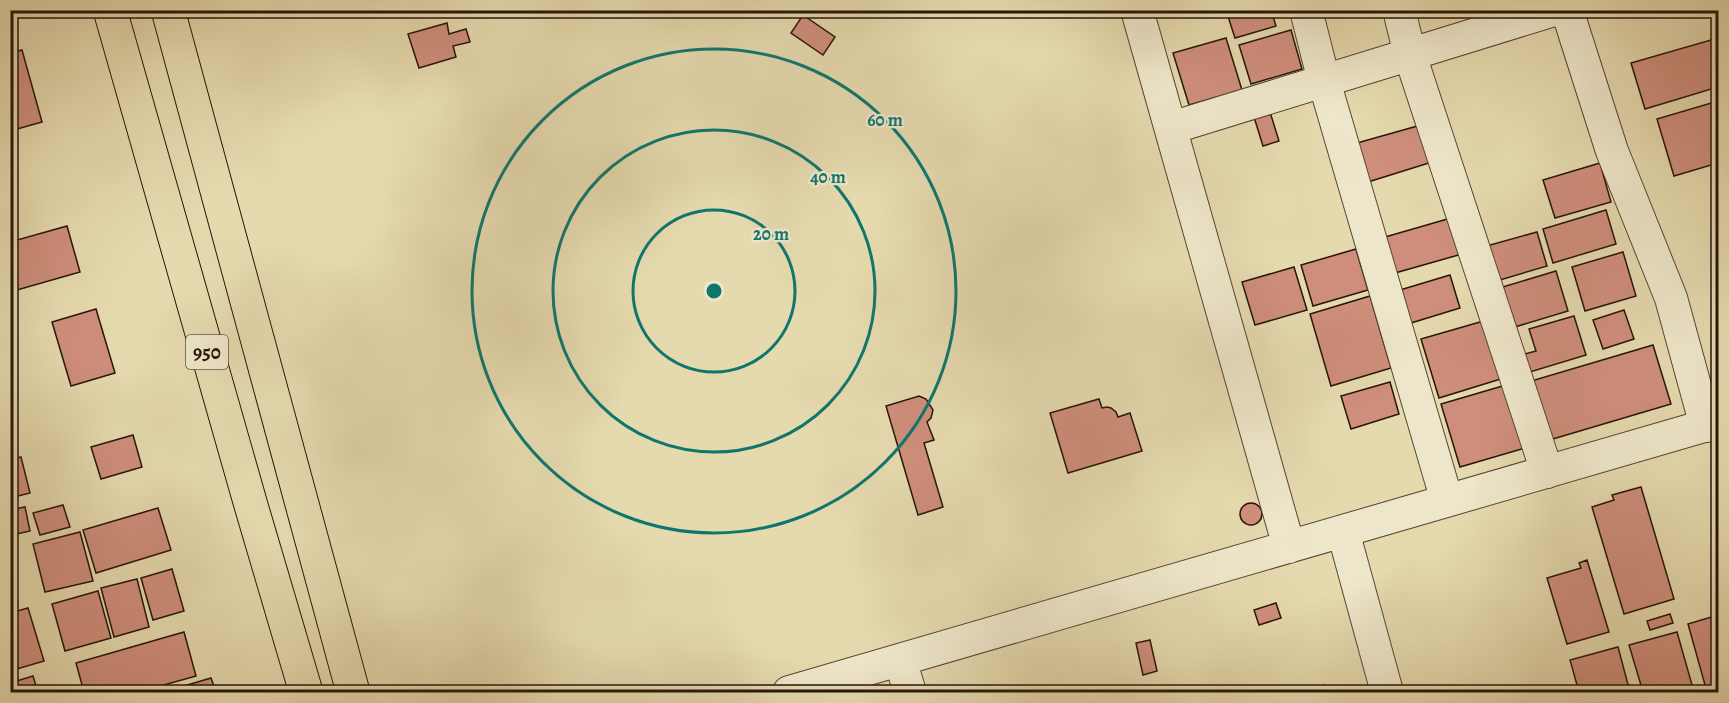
<svg xmlns="http://www.w3.org/2000/svg" width="1729" height="703" font-family="Alegreya,serif">
<rect width="100%" height="100%" fill="#e5d9ae"/>
<filter id="stains"><feTurbulence type="fractalNoise" baseFrequency=".00333" numOctaves="4"/><feColorMatrix values="0 0 0 0 .2 0 0 0 0 .09 0 0 0 0 .02 0 0 0 .5 -.17"/></filter>
<radialGradient id="worn" r=".72"><stop offset=".6" stop-color="#630" stop-opacity="0"/><stop offset="1" stop-color="#630" stop-opacity=".3"/></radialGradient>
<path fill="#ce8e7b" stroke="#27150a" stroke-width="1.5" d="M1226,10H1271L1276,26L1235,38Z
M803,15L835,37L823,55L791,33Z
M447,23L449,34L466,29L470,42L453,46L456,57L419,68L408,34Z
M1291,30L1302,69L1251,84L1239,45Z
M1226,38L1242,90L1189,105L1173,53Z
M1718,38V87L1645,109L1631,63Z
M22,50L42,122L10,131V53Z
M1718,101V163L1674,176L1657,119Z
M1270,112L1279,141L1263,146L1254,117Z
M1421,125L1432,162L1368,182L1357,143Z
M1600,163L1611,202L1555,218L1543,180Z
M1606,210L1616,244L1553,263L1543,229Z
M1718,215V248L1717,249L1713,232L1716,217Z
M1451,218L1462,254L1395,273L1385,237Z
M67,226L80,272L10,292V242Z
M1537,232L1547,266L1493,282L1483,247Z
M1356,249L1368,290L1313,306L1301,265Z
M1623,252L1636,296L1585,311L1572,267Z
M1294,267L1307,310L1255,325L1242,282Z
M1556,271L1568,311L1508,329L1496,289Z
M1450,275L1460,308L1411,323L1400,290Z
M1370,296L1391,368L1331,386L1310,314Z
M96,309L115,373L71,386L52,322Z
M1624,310L1634,339L1603,349L1593,320Z
M1574,316L1586,355L1523,374L1518,356L1536,351L1529,329Z
M1487,320L1504,378L1439,398L1421,339Z
M1653,345L1671,404L1546,441L1528,382Z
M1390,382L1399,414L1351,429L1341,396Z
M1506,385L1525,448L1460,467L1441,404Z
M919,396L926,399L933,410L931,418L927,422L934,440L924,443L943,507L918,515L886,406Z
M1099,399L1102,408L1107,407L1111,408L1116,412L1118,417L1130,413L1142,451L1068,473L1050,413Z
M133,435L142,467L101,479L91,447Z
M21,457L30,493L10,498V460Z
M1641,487L1674,599L1624,614L1592,507L1614,500L1612,495Z
M1240 514a11 11 0 1 1 22 0a11 11 0 1 1-22 0Z
M63,505L70,527L40,535L33,513Z
M25,507L30,531L12,535L10,510Z
M158,508L171,550L96,573L83,530Z
M80,532L93,581L45,592L33,544Z
M1587,560L1609,632L1567,644L1547,578L1581,568L1579,563Z
M172,569L184,611L153,620L141,578Z
M10,578L18,603L10,606Z
M137,579L149,627L114,637L101,588Z
M98,591L111,638L65,651L52,604Z
M1276,603L1281,618L1259,625L1254,610Z
M28,608L44,661L10,671V613Z
M1670,614L1673,623L1650,630L1647,621Z
M1718,615V692H1707L1688,624Z
M184,632L196,676L139,692H84L76,663Z
M1677,632L1694,692H1643L1629,645Z
M1150,640L1157,671L1143,675L1136,643Z
M1618,647L1630,692H1579L1570,660Z
M33,676L38,692H10V683Z
M211,678L216,692H164Z
M1323,685L1344,691V692H1321Z"/>
<g fill="none" stroke-linecap="round" stroke-linejoin="round">
<g stroke="#564633" stroke-width="34">
<path id="minor" d="M1137,10L1289,547
M1306,10L1324,81L1447,501
M1399,10L1410,55L1547,472
M1567,10L1612,151L1671,298L1706,426
M1171,128L1554,10
M1343,531L1387,692
M900,660L910,692
M789,692L1718,422"/>
</g>
<g stroke="#27150a" stroke-width="35">
<path id="major" d="M110,10L250,502L306,692
M168,10L353,692"/>
</g>
<use href="#minor" stroke="#eee6ca" stroke-width="32"/>
<use href="#major" stroke="#e5d9ae" stroke-width="33"/>
</g>
<g fill="none" stroke="#0f766e" stroke-width="3">
<circle cx="714" cy="291" r="81"/>
<circle cx="714" cy="291" r="161"/>
<circle cx="714" cy="291" r="242"/>
</g>
<g text-anchor="middle" dominant-baseline="central" stroke-width="4.5" stroke-linejoin="round" paint-order="stroke">
<rect fill="#eee6ca" stroke="#635444" stroke-width="1.5" x="186" y="335" width="42" height="34" rx="4.5"/>
<g font-size="20" font-weight="bold" fill="#27150a">
<text x="207" y="352">950</text>
</g>
</g>
<circle cx="714" cy="291" r="9" fill="#0f766e" stroke="#eee6ca" stroke-width="3"/>
<g font-size="18" text-anchor="middle" font-weight="bold" fill="#0f766e" stroke="#eee6ca" stroke-width="4.5" stroke-linejoin="round" paint-order="stroke">
<text x="885" y="126">60 m</text>
<text x="828" y="183">40 m</text>
<text x="771" y="240">20 m</text>
</g>
<rect width="1729" height="703" fill="none" stroke="#e5d9ae" stroke-width="36"/>
<rect x="12" y="12" width="1705" height="679" fill="none" stroke="#27150a" stroke-width="3"/>
<rect x="18" y="18" width="1693" height="667" fill="none" stroke="#27150a" stroke-width="1.5"/>
<rect width="100%" height="100%" filter="url(#stains)"/>
<rect width="100%" height="100%" fill="url(#worn)"/>
</svg>
